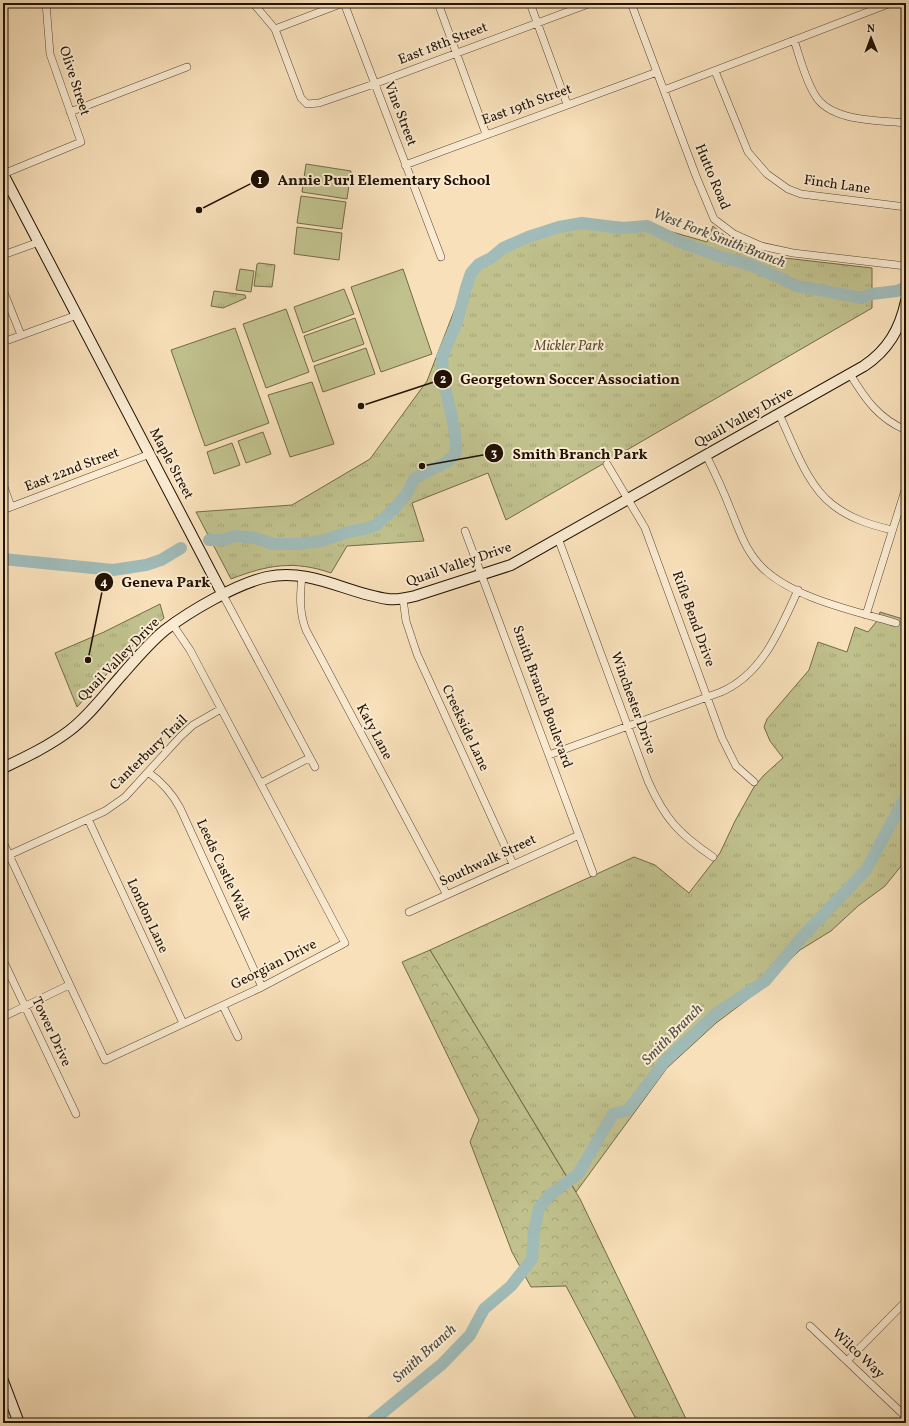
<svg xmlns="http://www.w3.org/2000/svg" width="909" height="1426" font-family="Vollkorn,serif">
<defs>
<pattern id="grass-tufts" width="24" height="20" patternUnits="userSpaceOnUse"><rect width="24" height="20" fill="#c0c18d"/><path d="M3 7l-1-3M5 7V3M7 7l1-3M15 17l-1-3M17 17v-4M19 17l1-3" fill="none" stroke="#a5a578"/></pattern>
<pattern id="forest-crowns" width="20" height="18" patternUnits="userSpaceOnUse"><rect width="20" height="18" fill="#c0c18d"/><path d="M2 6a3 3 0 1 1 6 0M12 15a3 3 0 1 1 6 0" fill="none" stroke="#a5a578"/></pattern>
</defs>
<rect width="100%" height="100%" fill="#f8e0ba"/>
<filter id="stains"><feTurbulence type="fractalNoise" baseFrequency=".005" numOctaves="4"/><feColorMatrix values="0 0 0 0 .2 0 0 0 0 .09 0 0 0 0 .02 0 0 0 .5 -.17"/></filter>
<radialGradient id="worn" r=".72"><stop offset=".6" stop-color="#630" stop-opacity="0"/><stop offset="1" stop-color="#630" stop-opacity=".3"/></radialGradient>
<path fill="url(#grass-tufts)" stroke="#716a48" d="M575,221L641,223L707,242L713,226L731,241L776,257L872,268V308L506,520L488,473L412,503L424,541L347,546L331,573C294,560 267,565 231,579L196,512L292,505L370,459L427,381L468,275L496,250L528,234Z
M259,263L275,265L272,287L254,286L257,264Z
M214,291L245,295L246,298L223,308L211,306Z
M160,604L164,618L134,644L77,707L55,653L104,632Z
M906,611V860L885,886L858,906L831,931L800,950L760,990L716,1023L667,1068L576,1192L430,950L634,857L655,865L689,893L720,853L735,821L754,787L764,775L783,758L770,741L764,727L767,719L809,670L818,642L847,652L855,627L868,632L877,621L880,612L903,619Z"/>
<path fill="url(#forest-crowns)" stroke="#716a48" d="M430,950L580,1199L688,1423H638L566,1286L531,1287L512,1252L470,1142L479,1120L402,962Z"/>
<path fill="#c0c18d" stroke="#716a48" d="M306,164L351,171L347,199L302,192Z
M301,196L346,202L342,229L297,223Z
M297,227L342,233L339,260L294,254Z
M240,269L254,271L251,292L236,290Z
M403,269L432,354L381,372L351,287Z
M344,289L354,314L303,333L294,307Z
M286,309L309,372L266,388L243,324Z
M355,318L364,344L313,362L304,336Z
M235,328L269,423L205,446L171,350Z
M366,348L375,374L323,392L314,366Z
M312,382L334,444L290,457L268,395Z
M263,432L271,454L246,463L238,441Z
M232,443L240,465L214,474L207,452Z"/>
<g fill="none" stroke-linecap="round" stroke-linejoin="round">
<path stroke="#a0bbb8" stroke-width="12" d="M209,540H224L234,536L255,538L273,544H298L321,541L352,531L365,529L376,525L394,509L406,495L415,478L447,462L455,455L456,446L454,427L443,378L442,357L457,322L466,288L471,273L479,264L491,258L503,248L528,237L559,227L582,223L622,228L647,226L680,242L718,256L751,265L797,286L862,298L871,294L897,291L904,288
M3,559L113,570L146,565L161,560L181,548
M370,1423L442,1364L470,1335L484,1309L511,1286L532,1259L534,1232L539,1208L550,1195L578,1174L613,1114L628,1110L665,1061L717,1013L765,981L804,935L866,870L906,796"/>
<g stroke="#584631" stroke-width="8">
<path id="street" d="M253,3L275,29L301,98L307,104L319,103L374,84L591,3
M344,3L441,257
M438,3L486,134
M530,3L567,104
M631,3L696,176L714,219L734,234L761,246L793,253L906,266
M275,29L343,3
M794,40C800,58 805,79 815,95C830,122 879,120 906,123
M715,71L748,152L767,174L788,189L801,194L906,207
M664,90L891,3
M70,112L187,67
M405,165L657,72
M3,174L81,142L50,54L46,3
M3,255L39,242
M3,290L21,335
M3,342L77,315
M850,374C865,399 879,419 906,430
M779,414C793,443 807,486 833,505C851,519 871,525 892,530
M706,455C715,473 723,490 730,508C738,527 744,547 758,563C787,597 854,611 896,623
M607,464L645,528L722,738L736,766L754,782
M3,484L11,507
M3,510L150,454
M465,531L593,873
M558,538L648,781C665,819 679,834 713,857
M302,576C300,595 299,612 306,630L447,895
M223,595L315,767
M403,599L406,621L417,654L513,864
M866,615L906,487
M549,755L721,692C763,674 780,629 798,590
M148,772C162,782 172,793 180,808L262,987
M261,783L309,758
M88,819L183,1023
M3,842L105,1060L262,987L345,943L190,650L173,625
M9,855L105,811L125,797L180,737L193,725L221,709
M409,912L579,835
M3,960L76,1114
M223,1006L238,1037
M3,1017L69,985
M810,1326L906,1417
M847,1361L906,1301"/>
</g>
<g stroke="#221203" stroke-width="12">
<path id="secondary" d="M3,174L223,595
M3,768C26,757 49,746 69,731C89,716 105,694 121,676C135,660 149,643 165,630C190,611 236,584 267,577C311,568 346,593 388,599C397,600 407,598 415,596L511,565L864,366C888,350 900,329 906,301
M3,1381L19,1423"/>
</g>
<use href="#street" stroke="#faebd2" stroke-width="7"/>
<use href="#secondary" stroke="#faebd2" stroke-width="10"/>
</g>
<g text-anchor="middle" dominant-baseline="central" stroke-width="4" stroke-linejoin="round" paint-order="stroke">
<g font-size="14" fill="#221203" stroke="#faebd2">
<text transform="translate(443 44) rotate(-21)">East 18th Street</text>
<text transform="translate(74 81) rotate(72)">Olive Street</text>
<text transform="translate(527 105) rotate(-20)">East 19th Street</text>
<text transform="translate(400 114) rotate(69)">Vine Street</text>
<text transform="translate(712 177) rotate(67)">Hutto Road</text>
<text transform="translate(837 185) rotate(8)">Finch Lane</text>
<text transform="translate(744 418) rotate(-29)">Quail Valley Drive</text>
<text transform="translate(171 464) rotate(62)">Maple Street</text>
<text transform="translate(72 470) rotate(-21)">East 22nd Street</text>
<text transform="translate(459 565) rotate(-19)">Quail Valley Drive</text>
<text transform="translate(693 619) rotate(70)">Rifle Bend Drive</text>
<text transform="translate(119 660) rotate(-46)">Quail Valley Drive</text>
<text transform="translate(542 697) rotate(70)">Smith Branch Boulevard</text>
<text transform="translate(633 703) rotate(70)">Winchester Drive</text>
<text transform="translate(465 728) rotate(65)">Creekside Lane</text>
<text transform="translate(374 732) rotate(62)">Katy Lane</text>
<text transform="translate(149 753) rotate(-44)">Canterbury Trail</text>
<text transform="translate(488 861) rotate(-25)">Southwalk Street</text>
<text transform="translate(223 870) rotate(65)">Leeds Castle Walk</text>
<text transform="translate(147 916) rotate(65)">London Lane</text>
<text transform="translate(274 965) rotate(-27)">Georgian Drive</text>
<text transform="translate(51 1032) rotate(65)">Tower Drive</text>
<text transform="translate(858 1354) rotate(43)">Wilco Way</text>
</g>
<g font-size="14" font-style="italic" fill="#594f33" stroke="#faebd2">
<text x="569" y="346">Mickler Park</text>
</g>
<g font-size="15" font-style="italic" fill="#4e4d42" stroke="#faebd2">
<text transform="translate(719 239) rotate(21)">West Fork Smith Branch</text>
<text transform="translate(673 1035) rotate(-45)">Smith Branch</text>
<text transform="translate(425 1354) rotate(-42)">Smith Branch</text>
</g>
</g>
<path fill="none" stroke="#221203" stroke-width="1.5" d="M199 210L260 179M361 406L443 379M422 466L494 453M88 660L104 582"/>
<g fill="#221203" stroke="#faebd2" stroke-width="1.5">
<circle cx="199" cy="210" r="4"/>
<circle cx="361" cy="406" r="4"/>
<circle cx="422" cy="466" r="4"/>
<circle cx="88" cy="660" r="4"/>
<circle cx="260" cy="179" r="10"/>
<circle cx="443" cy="379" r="10"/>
<circle cx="494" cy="453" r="10"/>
<circle cx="104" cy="582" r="10"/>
</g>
<g font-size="12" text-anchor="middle" font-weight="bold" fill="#fff">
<text x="260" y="184">1</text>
<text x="443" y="383">2</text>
<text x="494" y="457">3</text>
<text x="104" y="586">4</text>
</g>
<g font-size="15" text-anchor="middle" font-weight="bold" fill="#221203" stroke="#faebd2" stroke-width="4" stroke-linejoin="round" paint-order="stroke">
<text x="384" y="185">Annie Purl Elementary School</text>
<text x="570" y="384">Georgetown Soccer Association</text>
<text x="580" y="459">Smith Branch Park</text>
<text x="166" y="587">Geneva Park</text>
</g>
<rect width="909" height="1426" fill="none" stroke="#f8e0ba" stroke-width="16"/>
<rect x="4" y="4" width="901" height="1418" fill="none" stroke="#221203" stroke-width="2"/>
<rect x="8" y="8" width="893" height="1410" fill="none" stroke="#221203"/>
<g transform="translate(871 38) rotate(359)" stroke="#faebd2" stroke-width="3" paint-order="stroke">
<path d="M0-3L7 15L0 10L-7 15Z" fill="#221203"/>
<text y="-6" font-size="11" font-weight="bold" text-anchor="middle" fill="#221203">N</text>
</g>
<rect width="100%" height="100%" filter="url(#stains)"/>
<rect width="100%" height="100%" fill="url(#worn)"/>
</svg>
